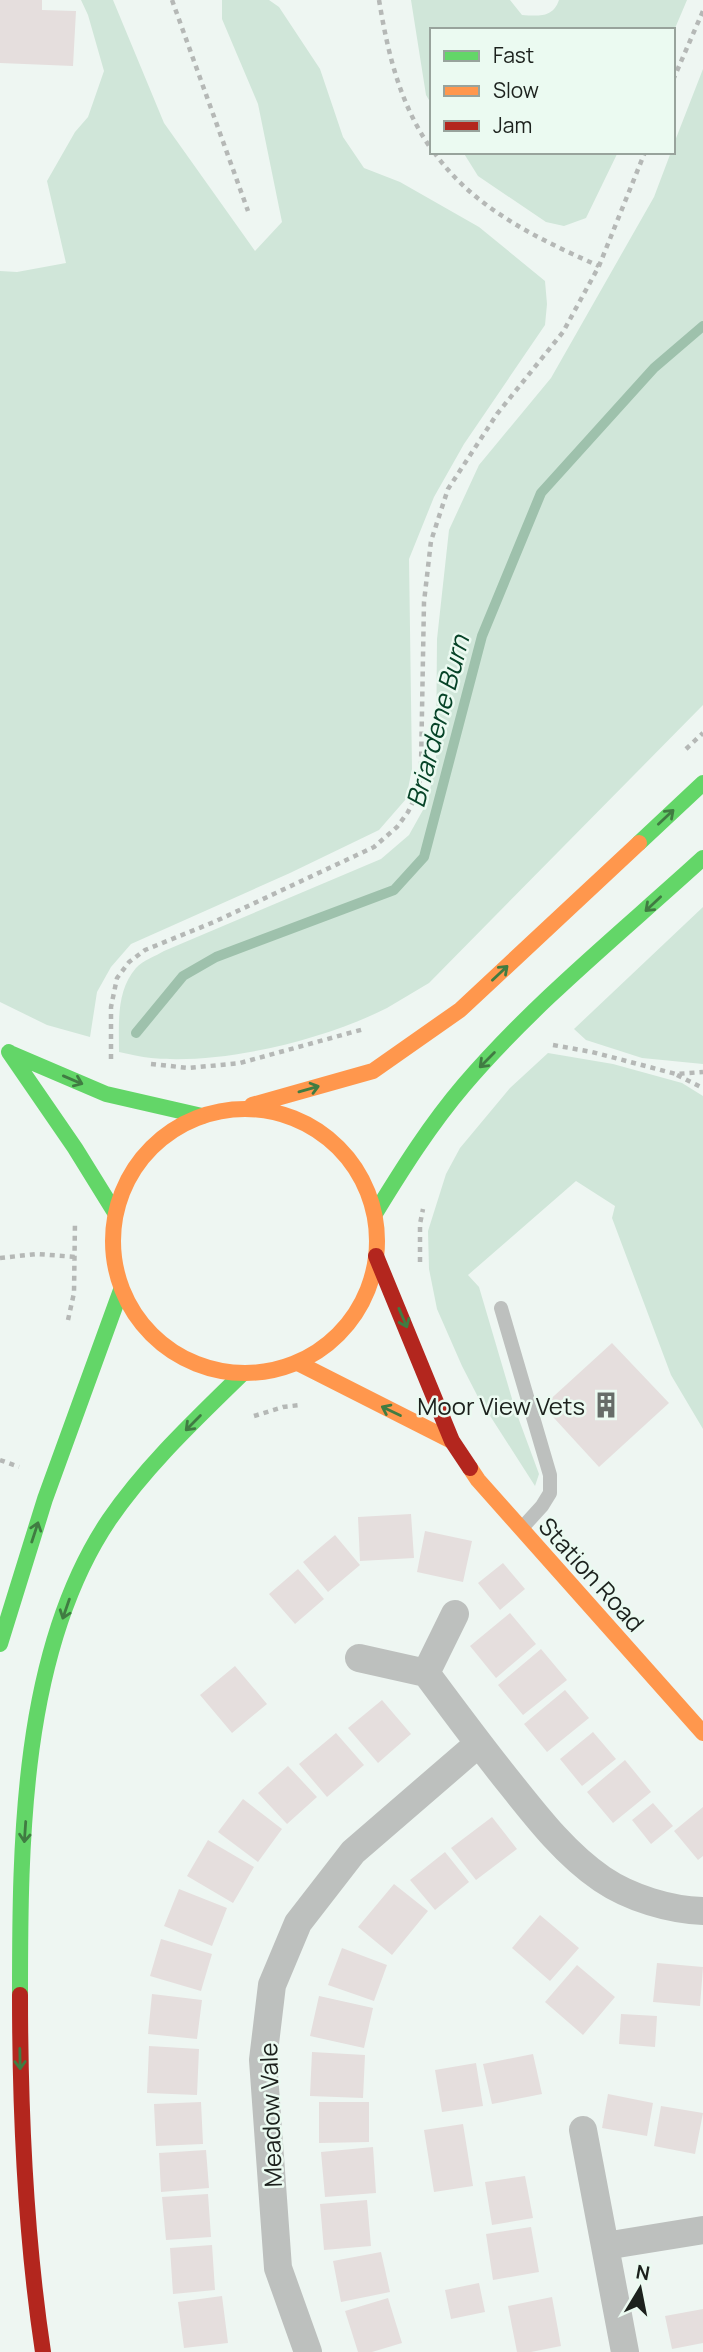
<svg xmlns="http://www.w3.org/2000/svg" width="703" height="2352" font-family="Manrope,sans-serif">
<rect width="100%" height="100%" fill="#eef6f2"/>
<path fill="#d0e6d9" d="M81,0H113L164,123L255,251L282,222L258,104L222,19V0H269L279,7L320,69L343,137L364,168L400,182L479,227L545,281L547,304L545,325L464,444L434,497L409,559L412,769L406,799L379,830L290,873L131,944L111,967L97,992L90,1037L47,1025L0,1002V271L17,272L66,263L47,181L75,132L88,117L104,71L88,15Z
M411,0H510L522,15C538,16 553,18 559,0H687L673,33V30H432V105L426,95Z
M703,69V705L429,983C415,991 401,1000 387,1008C324,1040 222,1065 151,1058C141,1057 130,1054 119,1052C119,1023 116,991 136,968C143,960 156,956 164,951L381,859L409,835L428,801L436,757L437,639L449,530L479,465L551,378L654,197L671,152H673V146Z
M463,152H618L586,218L564,226L546,222L478,176Z
M703,907V1064L642,1058L586,1040L574,1029Z
M548,1053L613,1064L682,1083L703,1096V1429L671,1375L612,1218L615,1206L576,1181L468,1275L479,1287L515,1409L539,1474L535,1486L478,1397L462,1366L437,1309L429,1269L428,1231L446,1174L460,1148L510,1088Z"/>
<g fill="none" stroke-linecap="round" stroke-linejoin="round">
<path stroke="#9ec1ac" stroke-width="10" d="M136,1033L183,976L216,957L394,890L424,857L482,636L541,493L654,368L703,326"/>
</g>
<path fill="#e5dedd" d="M0,0H42V10L76,11L73,66L0,63Z
M612,1343L669,1403L599,1467L543,1406Z
M411,1514L414,1558L360,1561L358,1517Z
M425,1531L472,1541L463,1582L417,1572Z
M335,1535L360,1565L328,1592L303,1562Z
M503,1563L525,1589L500,1610L478,1583Z
M298,1569L324,1599L295,1624L269,1594Z
M510,1613L536,1644L496,1678L470,1646Z
M541,1649L567,1680L523,1715L498,1685Z
M235,1666L267,1704L232,1733L200,1695Z
M565,1690L589,1718L547,1752L524,1724Z
M382,1700L411,1734L378,1763L348,1728Z
M593,1732L616,1759L582,1786L560,1759Z
M336,1733L364,1765L327,1797L299,1764Z
M625,1760L651,1792L613,1823L587,1792Z
M288,1766L317,1797L287,1824L258,1793Z
M243,1799L282,1829L258,1862L218,1832Z
M653,1803L673,1826L651,1844L632,1820Z
M703,1807V1856L698,1860L674,1831Z
M492,1817L517,1849L476,1880L451,1848Z
M208,1840L254,1867L233,1903L187,1876Z
M445,1852L469,1882L435,1910L410,1880Z
M394,1884L428,1911L392,1955L358,1927Z
M179,1889L227,1908L212,1946L164,1926Z
M540,1915L579,1948L550,1981L512,1948Z
M161,1939L212,1954L201,1991L150,1976Z
M342,1948L387,1965L374,2001L328,1985Z
M657,1963L703,1967L700,2006L653,2002Z
M577,1965L615,1997L583,2035L545,2002Z
M152,1994L202,2000L197,2039L148,2034Z
M319,1996L373,2008L364,2048L310,2036Z
M621,2014L657,2016L655,2047L619,2044Z
M149,2046L199,2049L197,2095L147,2093Z
M312,2052L365,2055L363,2098L310,2096Z
M533,2054L542,2094L492,2104L483,2064Z
M476,2063L483,2106L442,2112L435,2070Z
M608,2094L653,2103L647,2136L602,2128Z
M201,2102L203,2144L156,2146L154,2104Z
M319,2102H369V2142L319,2143Z
M661,2106L703,2113L695,2154L654,2146Z
M463,2124L473,2186L434,2192L424,2130Z
M373,2147L376,2193L325,2197L321,2152Z
M206,2150L209,2188L161,2192L159,2153Z
M525,2176L533,2218L492,2225L485,2182Z
M208,2194L211,2237L166,2240L162,2197Z
M367,2200L371,2246L324,2250L320,2204Z
M531,2227L539,2272L493,2280L486,2234Z
M212,2245L215,2290L173,2294L170,2248Z
M381,2252L390,2292L341,2302L333,2261Z
M479,2283L485,2312L451,2319L445,2290Z
M222,2296L228,2343L184,2348L178,2302Z
M552,2297L561,2346L531,2352H517L508,2306Z
M388,2298L402,2343L372,2352H358L345,2311Z
M703,2309V2343L672,2349L665,2316Z"/>
<g fill="none" stroke-linecap="round" stroke-linejoin="round">
<path stroke="#b5b8b6" stroke-width="4.5" stroke-dasharray="5 5" stroke-linecap="butt" d="M172,0L248,211
M379,0C388,54 400,105 432,150
M673,80L703,11
M434,152C473,208 538,239 599,266
M686,749L703,733
M553,1045L592,1052L676,1074L703,1072
M111,1059V1007L117,978L129,962L145,950L214,922L374,847L397,827L408,812L419,789L421,766L424,602L431,541L448,489L497,414L563,332L599,266L645,152
M151,1064L189,1068L240,1063L364,1029
M677,1075L703,1088
M0,1258L37,1254L76,1257
M420,1262V1224L423,1209
M68,1320L74,1293L75,1221
M254,1416L283,1407L300,1405
M0,1460L19,1467"/>
<path stroke="#bdc0be" stroke-width="14" d="M501,1308L550,1475V1493L542,1506L522,1528"/>
<path stroke="#bdc0be" stroke-width="28" d="M359,1658L426,1673L455,1614
M426,1673C455,1712 483,1750 513,1787C540,1821 567,1855 602,1879C630,1898 670,1910 703,1911
M583,2130L625,2352
M605,2246L703,2230
M308,2352L278,2268L263,2060L272,1985L298,1923L353,1852L478,1744"/>
<path stroke="#63d668" stroke-width="16" d="M639,843L703,783
M9,1052L75,1148L114,1211
M10,1053L106,1094L202,1116
M376,1212C403,1168 430,1125 464,1085C535,1002 622,932 703,858
M0,1644L45,1499L121,1290
M20,1995C20,1842 21,1651 109,1520C146,1466 194,1421 241,1375"/>
<path stroke="#ff974d" stroke-width="16" d="M252,1105L373,1071L460,1010L639,843
M113 1241a132 132 0 1 1 264 0a132 132 0 1 1-264 0Z
M298,1363L452,1441
M470,1468L478,1480L703,1733"/>
<path stroke="#b3261e" stroke-width="16" d="M376,1256L452,1441L470,1468
M20,1995C20,2115 25,2233 43,2352"/>
</g>
<defs><path id="oneway-shaft" d="M-6 0H5M1.5-3L5.5 0L1.5 3" fill="none" stroke-width="1.6" stroke-linecap="round" stroke-linejoin="round" transform="scale(1.75)"/></defs>
<g stroke="#407c42">
<use href="#oneway-shaft" transform="translate(666 817) rotate(-43)"/>
<use href="#oneway-shaft" transform="translate(653 904) rotate(137)"/>
<use href="#oneway-shaft" transform="translate(500 973) rotate(-43)"/>
<use href="#oneway-shaft" transform="translate(487 1060) rotate(135)"/>
<use href="#oneway-shaft" transform="translate(73 1080) rotate(23)"/>
<use href="#oneway-shaft" transform="translate(309 1089) rotate(-16)"/>
<use href="#oneway-shaft" transform="translate(403 1318) rotate(67)"/>
<use href="#oneway-shaft" transform="translate(391 1411) rotate(-154)"/>
<use href="#oneway-shaft" transform="translate(193 1423) rotate(135)"/>
<use href="#oneway-shaft" transform="translate(35 1532) rotate(-72)"/>
<use href="#oneway-shaft" transform="translate(66 1609) rotate(109)"/>
<use href="#oneway-shaft" transform="translate(25 1832) rotate(94)"/>
<use href="#oneway-shaft" transform="translate(20 2059) rotate(89)"/>
</g>
<defs>
<g id="building-bare" transform="scale(2.1)"><path d="M-4-6H4V6H1V3H-1V6H-4ZM-2.5-4.3h1.7v1.8h-1.7ZM.8-4.3h1.7v1.8H.8ZM-2.5-1h1.7V.8h-1.7ZM.8-1h1.7V.8H.8Z" fill="#666c68" stroke="#ebfaf1" stroke-width="2.5" paint-order="stroke"/></g>
</defs>
<g fill-rule="evenodd">
<use href="#building-bare" x="606" y="1405"/>
</g>
<g text-anchor="middle" dominant-baseline="central" stroke-width="5" stroke-linejoin="round" paint-order="stroke">
<g font-size="24" fill="#1c211d" stroke="#ebfaf1" text-anchor="end">
<text x="585" y="1405">Moor View Vets</text>
</g>
<g font-size="24" fill="#1c211d" stroke="#ebfaf1">
<text transform="translate(592 1574) rotate(48)">Station Road</text>
<text transform="translate(270 2115) rotate(-92)">Meadow Vale</text>
</g>
<g font-size="26" font-style="italic" fill="#064327" stroke="#ebfaf1">
<text transform="translate(437 721) rotate(-75)">Briardene Burn</text>
</g>
</g>
<rect x="430" y="28" width="245" height="126" fill="#ebfaf1" stroke="#98a39c" stroke-width="2"/>
<rect x="444" y="51" width="35" height="10" fill="#63d668" stroke="#98a39c" stroke-width="2"/>
<text x="493" y="63" font-size="21" fill="#1c211d">Fast</text>
<rect x="444" y="86" width="35" height="10" fill="#ff974d" stroke="#98a39c" stroke-width="2"/>
<text x="493" y="98" font-size="21" fill="#1c211d">Slow</text>
<rect x="444" y="121" width="35" height="10" fill="#b3261e" stroke="#98a39c" stroke-width="2"/>
<text x="493" y="133" font-size="21" fill="#1c211d">Jam</text>
<g transform="translate(640 2289) rotate(10)" stroke="#ebfaf1" stroke-width="5" paint-order="stroke">
<path d="M0-5L12 26L0 18L-12 26Z" fill="#1c211d"/>
<text y="-10" font-size="19" font-weight="bold" text-anchor="middle" fill="#1c211d">N</text>
</g>
</svg>
